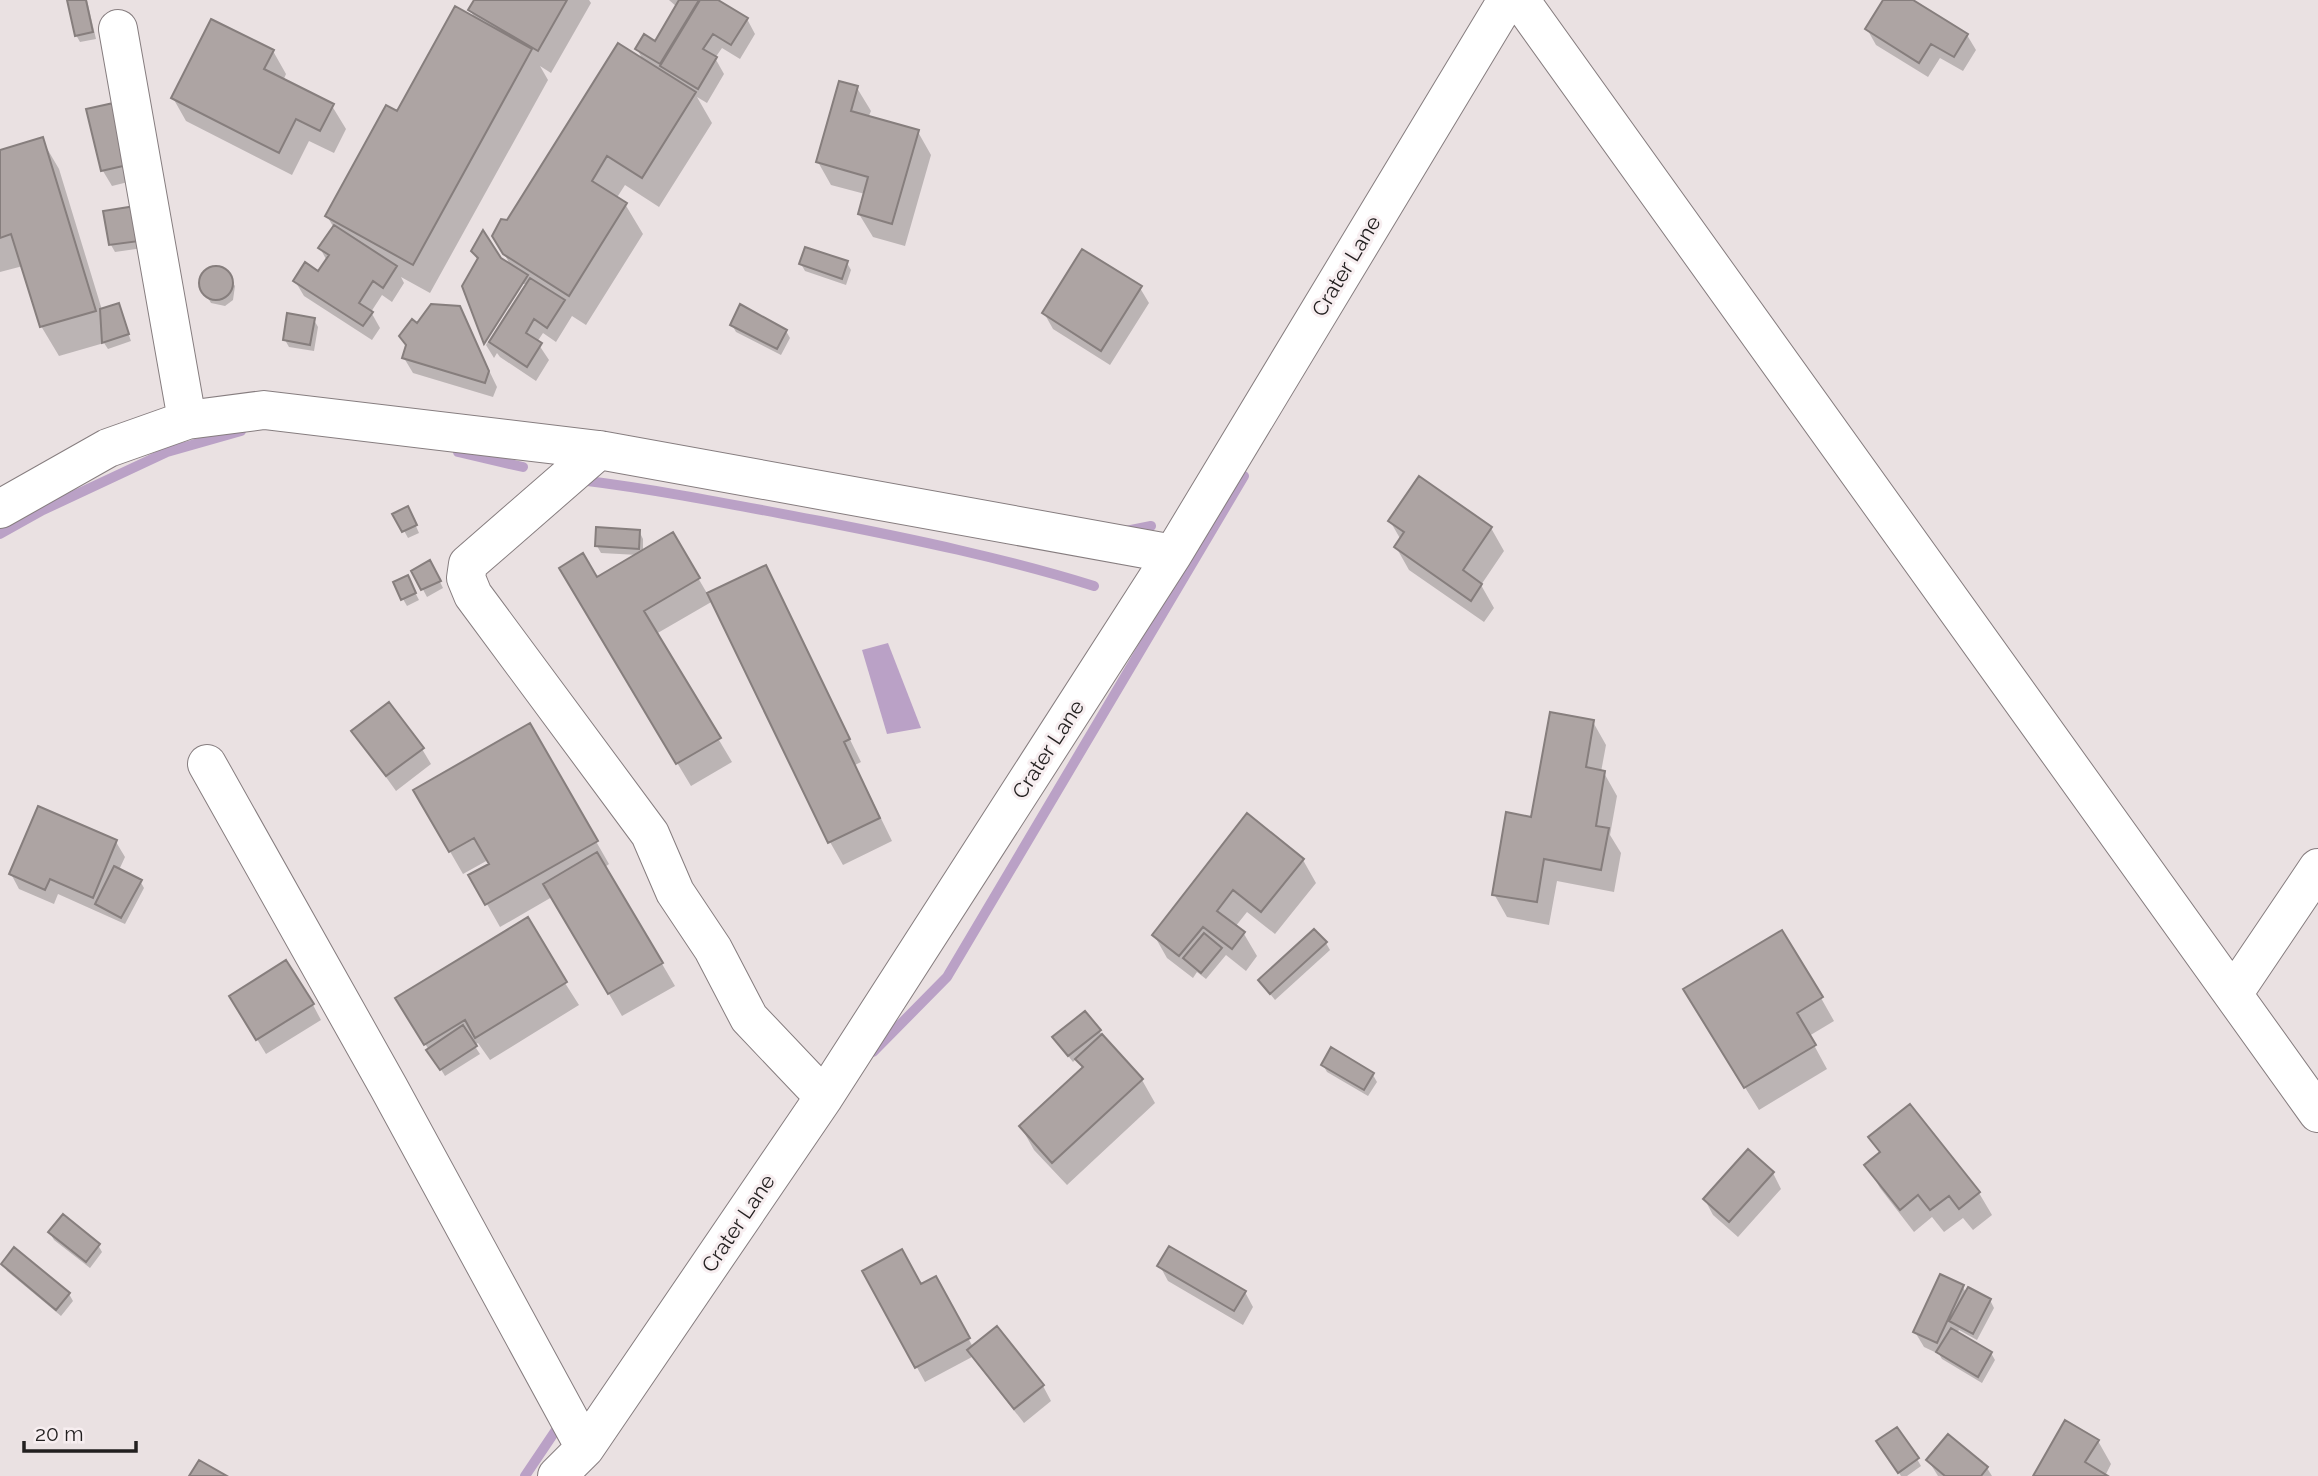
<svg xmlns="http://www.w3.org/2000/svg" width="2318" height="1476" font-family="Raleway,sans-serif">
<rect width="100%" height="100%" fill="#eae1e2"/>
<path fill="#baa1c6" d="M888,643L921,728L887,734L862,650Z"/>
<path fill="#0003" d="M69,0H87L96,39L80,42L76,35Z
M476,0H589L591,3L551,73L540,66L548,80L430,293L401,277L404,283L392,302L382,295L371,312L380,328L372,340L304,296L295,281L319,274L327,261L320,248L334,228L327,216L397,113L476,20L470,10Z
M669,0H715L747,19L755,34L740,59L722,48L715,58L724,74L707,103L697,97L712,123L659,207L625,185L616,199L625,204L643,234L586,325L572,316L556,342L543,333L537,342L549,360L536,381L500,357L497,353L494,358L486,345L525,284H520L478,261L473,251L500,259L511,266L494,236L644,62L637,49L655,43L677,7Z
M1885,0H1910L1967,35L1976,50L1963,71L1940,58L1928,77L1876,45L1867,29Z
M273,51L286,74L283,81L332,106L346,129L334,153L309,141L292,175L186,121L173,98Z
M857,88L871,111L868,118L918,132L931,155L905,246L873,237L859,214L865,194L831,185L818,162Z
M125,119L140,179L112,186L103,171Z
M42,140L59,169L102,310L118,305L131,341L108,349L104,343L59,356L41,326L23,266L0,272V152Z
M141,207L150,247L115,252L111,245Z
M847,263L851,270L846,285L805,271L801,264Z
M215,269L224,270L235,286L233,300L225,306L211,303L201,286L206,272Z
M1140,288L1149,303L1110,365L1053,329L1044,313Z
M459,308L497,387L493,397L413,373L404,358L407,347L401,336L417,325Z
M314,320L318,327L314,351L289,347L285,340Z
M732,325L786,331L790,338L781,355L736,332Z
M395,514L411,515L419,533L408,538Z
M1390,521L1491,528L1504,551L1481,585L1494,608L1484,622L1409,570L1396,547L1401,540Z
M639,531L643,539V552L673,535L708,595L766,568L861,762L855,765L892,841L843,865L830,842L713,601L656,634L732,762L691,786L574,591L638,555L601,553L597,546Z
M430,562L443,588L427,597L413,571Z
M407,577L419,600L407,606L403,599Z
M1593,722L1606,745L1601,772L1604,773L1617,796L1610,835L1621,853L1614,892L1557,881L1549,925L1507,917L1494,894L1533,819Z
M529,725L609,864L605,867L675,986L622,1016L552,897L500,927L471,876L491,865L488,860L463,874L415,791Z
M353,731L422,749L431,764L396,791Z
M1247,816L1303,860L1316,883L1275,934L1247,912L1235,927L1244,934L1257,956L1246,971L1226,955L1206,979L1197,972L1193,978L1167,958L1154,935Z
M116,842L125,857L119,870L140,881L144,888L125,924L58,894L54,904L19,889L11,874Z
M1326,943L1330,950L1275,1000L1260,981Z
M565,983L579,1005L490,1060L478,1043L474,1045L480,1054L445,1076L411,1021Z
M1821,998L1834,1021L1809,1036L1827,1069L1759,1110L1699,1013Z
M313,1005L321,1020L266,1054L240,1011Z
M1099,1031L1142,1080L1155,1103L1067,1185L1034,1150L1021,1127L1083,1069L1077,1058L1073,1062L1054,1038Z
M1323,1065L1373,1075L1377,1082L1368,1096L1327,1072Z
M1871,1138L1979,1193L1992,1215L1973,1230L1963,1218L1944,1232L1932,1217L1914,1232L1880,1188L1867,1165L1880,1154Z
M1773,1173L1781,1189L1738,1237L1713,1215L1705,1200Z
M50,1233L98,1245L102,1252L90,1268L54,1240Z
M3,1264L69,1294L73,1301L61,1316L7,1271Z
M1160,1266L1245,1292L1253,1307L1243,1325L1168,1281Z
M864,1272L921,1286L935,1278L973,1347L997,1329L1043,1386L1051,1401L1024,1423L972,1357L925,1382Z
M1963,1287L1966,1293L1990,1300L1994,1308L1977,1340L1959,1330L1957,1333L1991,1353L1995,1360L1982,1383L1942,1359L1939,1354L1924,1347L1915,1332Z
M2098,1441L2111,1464L2105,1476H2035Z
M1883,1448L1917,1459L1921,1466L1907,1476H1901Z
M1928,1460L1987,1468L1992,1476H1938Z"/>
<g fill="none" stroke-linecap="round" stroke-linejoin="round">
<path stroke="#baa1c6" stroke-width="10" d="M458,452L523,467
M580,480C661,490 740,506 820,521C912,539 1004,558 1094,586
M1126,531L1151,526
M0,534L43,510L167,452L241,431
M873,1052L947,977L1244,476
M525,1476L562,1421"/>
</g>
<path fill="#ada4a3" stroke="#867e7d" stroke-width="2" d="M67,0H86L93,32L75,36Z
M474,0H567L538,51L468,10Z
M679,0H699L660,64L635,49L644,34L655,41Z
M700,0H718L748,18L731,45L713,34L703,49L717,57L698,89L660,66Z
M1883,0H1913L1968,34L1954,57L1931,44L1919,63L1865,29Z
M455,6L532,49L413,265L325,216L386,105L397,111Z
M211,19L274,50L264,69L334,104L320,131L296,119L279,153L171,98Z
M618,43L696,92L642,178L607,156L592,181L627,203L569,296L503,254L492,236L501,219L507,220Z
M839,81L858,86L851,111L919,130L892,224L858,214L868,177L816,162Z
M118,102L132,164L101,171L86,109Z
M43,137L96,311L40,327L11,234L0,238V150Z
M142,205L147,240L109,245L103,211Z
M334,225L397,266L383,288L373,281L359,303L373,312L363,326L293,281L305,262L318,271L329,255L318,248Z
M483,230L501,258L528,275L484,344L462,286L478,258L471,251Z
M805,247L848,261L842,279L799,264Z
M1082,249L1142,286L1101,351L1042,313Z
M199 283a17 17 0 1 1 34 0a17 17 0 1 1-34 0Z
M530,278L565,300L547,328L534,319L526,333L542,343L527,367L489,342Z
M119,303L129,334L102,343L100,309Z
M431,304L460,306L489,371L485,383L402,358L406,345L399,336L412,319L417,323Z
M740,304L787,330L777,349L730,325Z
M287,313L315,318L310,345L283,340Z
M1419,476L1492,527L1463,570L1482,584L1471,601L1394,547L1404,532L1388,521Z
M408,506L417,525L402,532L392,514Z
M596,527L640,530L639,549L595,546Z
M673,532L700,578L644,611L721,738L676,764L559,568L583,553L597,577Z
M430,560L441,581L421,590L411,571Z
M766,565L850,739L844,742L880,818L828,843L707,593Z
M408,575L416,593L401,600L393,582Z
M389,702L424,748L386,776L351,731Z
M1550,712L1594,720L1586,767L1605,771L1596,826L1609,828L1601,870L1544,859L1537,902L1492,895L1506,812L1531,817Z
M530,723L598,841L485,905L468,875L489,864L474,838L449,852L413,790Z
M38,806L117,840L93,898L50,879L45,890L9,874Z
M1247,813L1304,859L1261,912L1233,890L1217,911L1245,932L1232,949L1203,927L1179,956L1152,935Z
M597,852L663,963L608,994L543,884Z
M114,866L142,880L121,918L95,904Z
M528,917L567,982L475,1038L465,1020L424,1045L395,998Z
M1314,929L1327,942L1270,994L1258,980Z
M1782,930L1823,997L1797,1013L1816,1045L1744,1088L1683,989Z
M1204,933L1222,948L1201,973L1183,958Z
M286,960L314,1004L256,1040L229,996Z
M1085,1011L1101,1030L1068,1056L1052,1037Z
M463,1025L477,1046L440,1070L426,1050Z
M1102,1034L1143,1079L1052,1163L1019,1126L1083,1067L1075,1059Z
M1331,1047L1374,1073L1364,1090L1321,1065Z
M1910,1104L1980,1192L1959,1209L1949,1196L1930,1210L1918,1195L1900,1210L1864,1165L1880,1152L1868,1137Z
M1748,1149L1774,1172L1729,1222L1703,1199Z
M63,1214L100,1244L86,1262L48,1232Z
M1169,1246L1246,1291L1234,1311L1157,1266Z
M14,1247L70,1293L56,1310L1,1264Z
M902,1249L921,1284L936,1276L970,1338L915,1368L862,1271Z
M1940,1274L1964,1285L1937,1343L1913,1332Z
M1968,1287L1991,1299L1973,1334L1949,1321Z
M997,1326L1044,1385L1014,1409L967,1350Z
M1951,1328L1992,1352L1978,1377L1936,1352Z
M2065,1420L2099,1440L2085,1462L2108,1476H2033Z
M1897,1427L1919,1458L1898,1473L1876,1441Z
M1948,1434L1988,1467L1981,1476H1945L1926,1460Z
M199,1460L227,1476H189Z"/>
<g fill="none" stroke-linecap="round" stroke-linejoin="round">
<g stroke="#867d7f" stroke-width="40">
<path id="minor" d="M1520,0L2318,1113
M118,29L187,420
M599,450L468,564L466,578L473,595L650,834L675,892L713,949L749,1018L824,1097
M0,509L108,448L187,420L264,410L599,450L1173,554
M207,764L389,1088L585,1448
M2233,994L2318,868
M557,1476L585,1448L824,1097L1173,554L1507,0"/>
</g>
<use href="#minor" stroke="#fff" stroke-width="38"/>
</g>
<g text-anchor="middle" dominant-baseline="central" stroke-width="6" stroke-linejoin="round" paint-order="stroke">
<g font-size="21" fill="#221f1f" stroke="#f7eef0">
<text transform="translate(1346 266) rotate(-59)">Crater Lane</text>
<text transform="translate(1048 749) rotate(-57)">Crater Lane</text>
<text transform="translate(738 1223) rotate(-56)">Crater Lane</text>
</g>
</g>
<path d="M24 1441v10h112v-10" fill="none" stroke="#221f1f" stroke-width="3.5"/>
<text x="35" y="1441" font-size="21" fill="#221f1f" stroke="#f7eef0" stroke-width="5" paint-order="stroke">20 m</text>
</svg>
